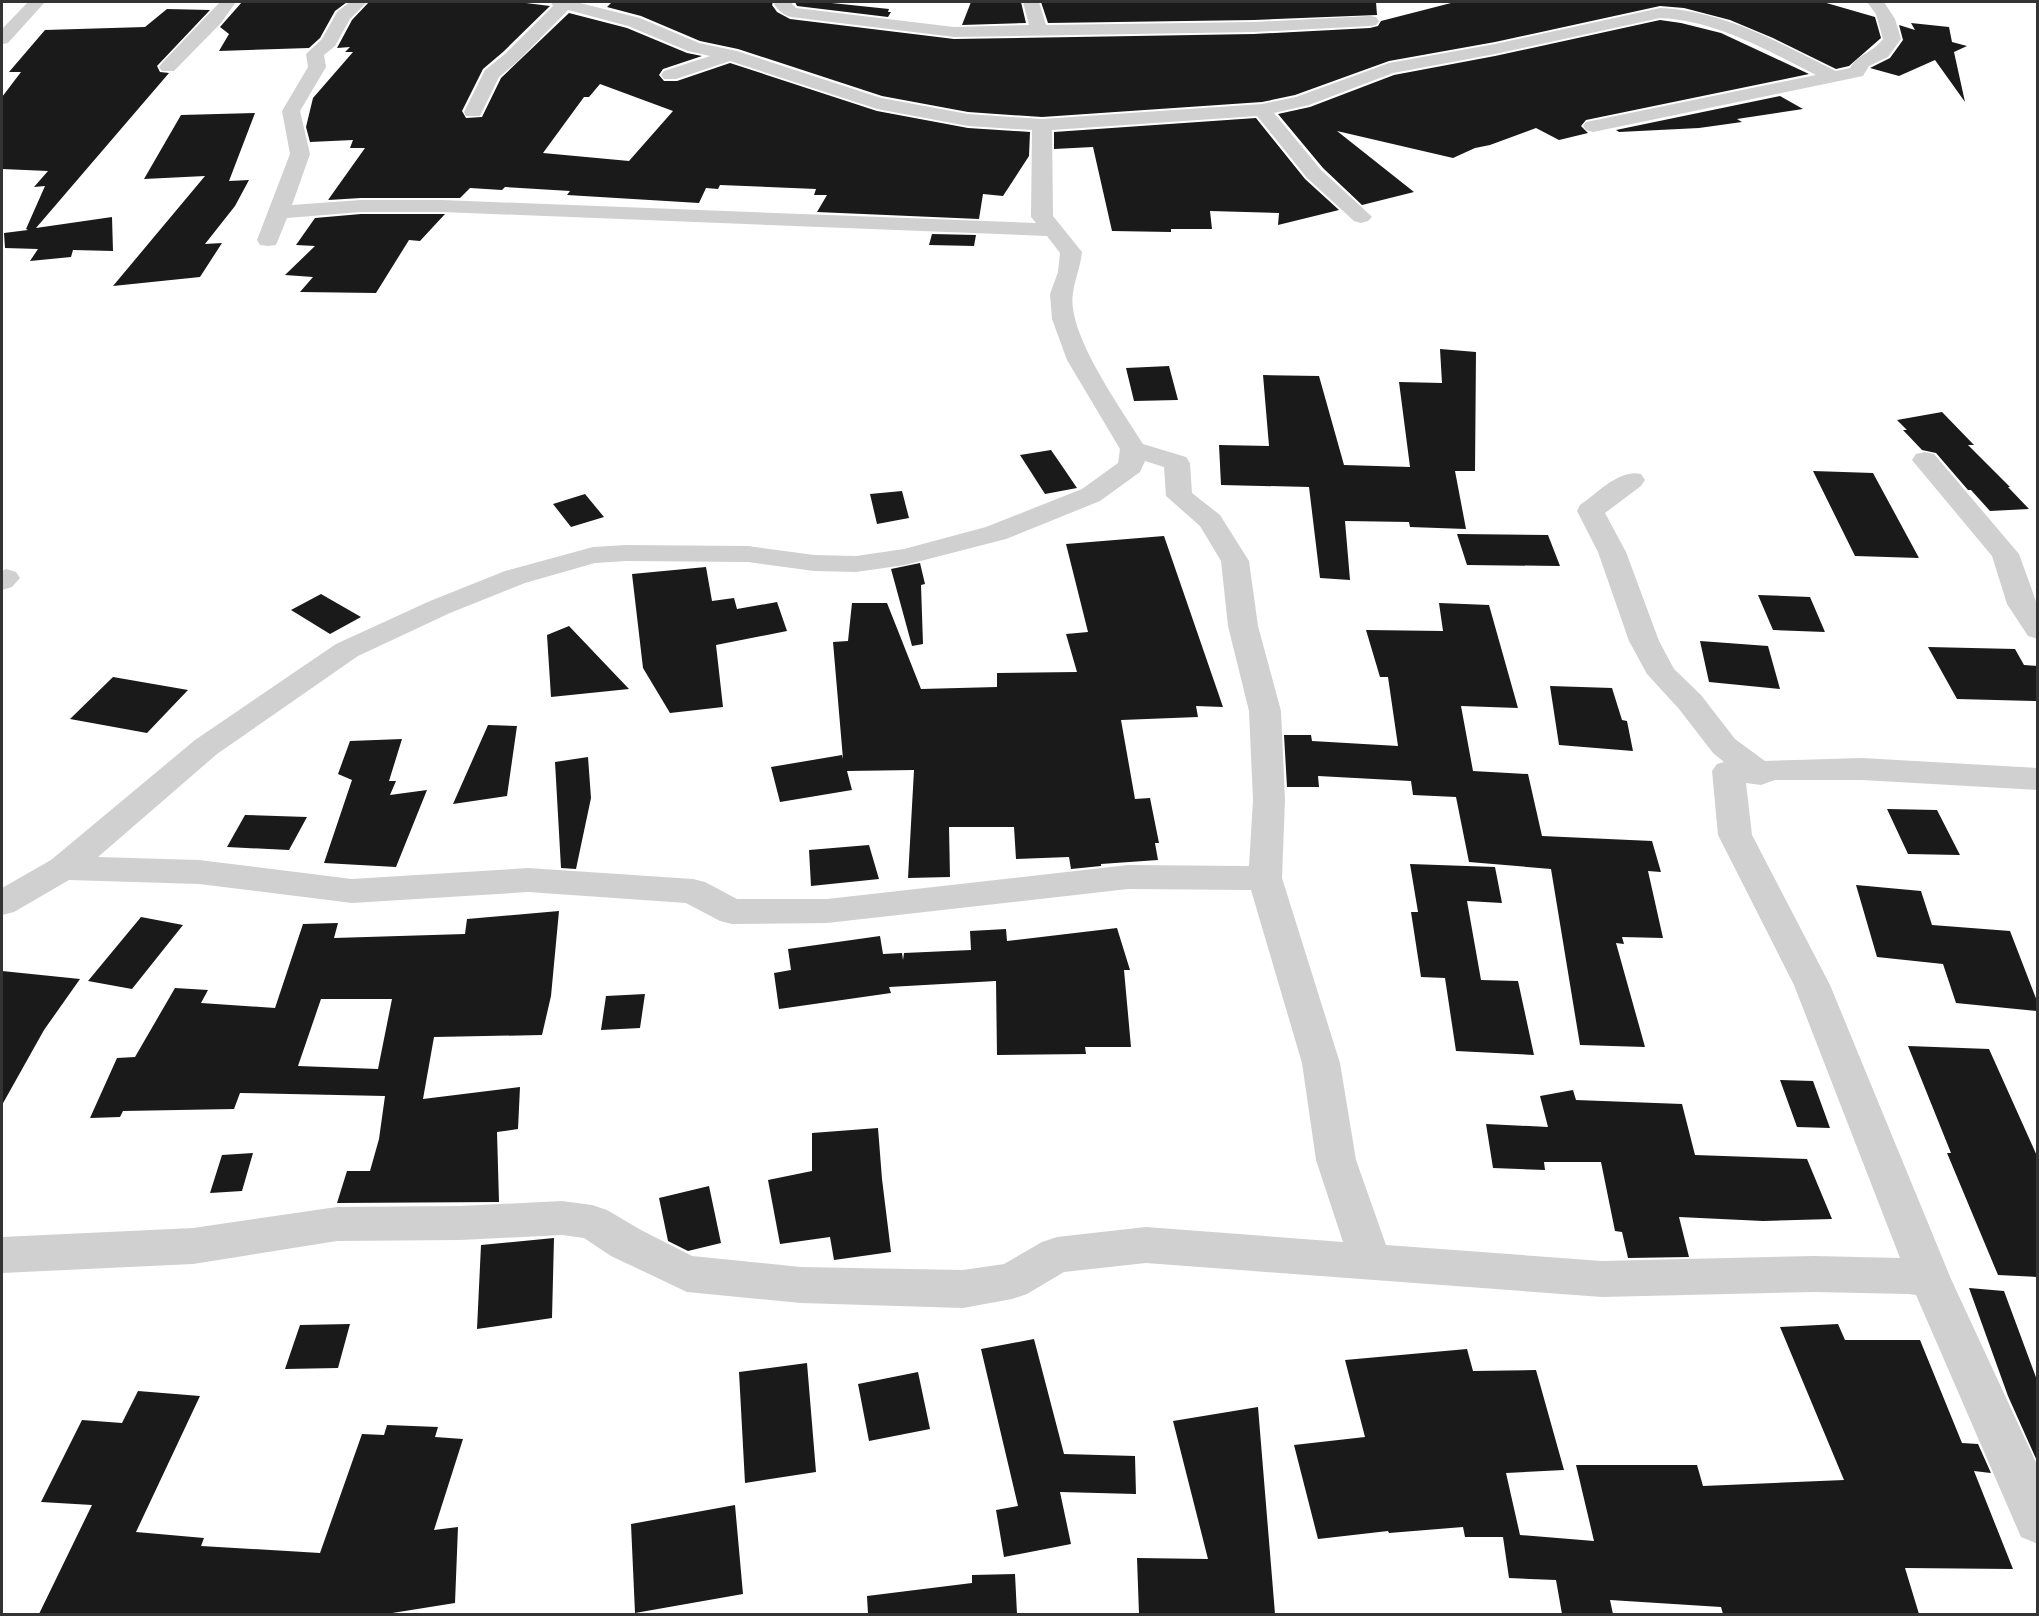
<svg xmlns="http://www.w3.org/2000/svg" width="2039" height="1616" font-family="'Open Sans',sans-serif">
<rect width="100%" height="100%" fill="#fff"/>
<path fill="#1a1a1a" fill-rule="evenodd" d="M242,2H347L335,11L320,38L309,48L219,51L229,34L220,27Z
M369,2H518L550,6L503,52L483,69L462,111L466,118L482,117L501,78L569,13L627,28L687,53L702,56L663,69L659,75L664,81H677L730,63L877,111L968,128L1030,132L1029,156L1003,196L983,194L979,219L817,212L827,195H814L816,189L720,185L718,189L706,188L699,203L567,195L570,191L505,187L502,190L470,188L460,198H361L328,200L365,148H350L353,140L310,142L306,127L313,98L353,52H345L350,47L337,48L352,20ZM600,84L673,111L629,161L543,153L584,97H589Z
M612,2H773L772,5L777,12L790,19L954,39L1254,34L1370,28L1378,26L1381,21L1455,2H1823L1875,17L1881,38L1849,66L1836,69L1773,38L1730,20L1684,8L1660,6L1495,42L1389,61L1295,95L1262,102L1042,117L968,112L882,96L738,49L700,41L641,16L607,7Z
M795,2H822L889,9L888,12H891L888,17L797,6Z
M971,2H1021L1026,23L962,25Z
M1041,2H1376L1377,15L1254,20L1048,23Z
M167,9L210,10L157,66L160,72L169,73L36,228L112,217L113,251L73,250L71,257L30,261L38,249L5,248L4,233L28,230L26,229L45,186L34,187L48,171L2,169V97L21,72H9L45,30L145,27Z
M1660,20L1681,23L1721,33L1809,74L1586,120L1581,126L1588,133L1559,140L1536,128L1490,145L1475,148L1453,158L1337,131L1414,192L1362,205L1323,168L1278,114L1310,107L1394,75L1495,56Z
M1911,23L1949,27L1952,42L1967,46L1954,52L1965,102L1935,60L1899,76L1870,68L1890,58L1903,40L1899,25L1915,30Z
M1780,96L1803,109L1737,119L1742,122L1699,128L1619,132L1616,130Z
M255,113L229,181L249,180L235,206L205,244L222,243L200,277L113,286L205,176L144,179L181,115Z
M1256,118L1305,179L1339,210L1278,225L1279,213L1210,211L1212,229H1171V232L1112,231L1093,147L1054,149V132Z
M361,214H445L420,241L409,240L376,293L300,292L313,277L285,275L315,246L296,245L315,218Z
M932,234L976,235L974,246L929,245Z
M1440,349L1476,352L1475,471H1455L1466,529L1410,527L1409,522L1345,521L1350,580L1320,578L1309,487L1221,485L1219,445L1269,446L1263,375L1319,376L1344,465L1410,467L1399,382L1442,383Z
M1169,366L1178,400L1134,401L1126,368Z
M1942,412L1974,445H1968L2010,487H2008L2029,509L1990,511L1971,490H1968L1936,453L1922,450L1903,430H1907L1897,420Z
M1051,450L1060,463L1077,488L1045,494L1020,455Z
M1813,471L1873,473L1919,558L1855,556Z
M902,491L909,518L877,524L870,494Z
M585,494L604,517L571,527L553,504Z
M1457,534L1548,535L1560,566L1467,565Z
M1164,536L1223,707L1196,706L1198,717L1121,720L1135,799L1150,798L1159,843H1155L1158,860L1101,864V866L1071,869L1069,857L1016,859L1014,827H949L950,877L908,878L914,770L847,771L852,790L780,802L771,767L842,755L843,759L833,642L848,641L852,603H887L921,689L997,687V673L1077,672L1066,634L1088,632L1066,544Z
M920,563L925,584L921,585L923,644L912,646L891,569Z
M706,567L712,601L734,598L737,609L777,602L787,631L716,645L723,707L670,713L643,668L632,574Z
M321,594L361,617L330,634L291,610Z
M1758,595L1810,597L1825,632L1773,630Z
M1439,603L1489,605L1518,708L1461,706L1473,771L1528,774L1542,836L1652,841L1661,872L1648,871L1663,938L1622,937L1624,944L1616,943L1645,1047L1580,1045L1551,869L1469,862L1456,797L1413,795L1411,781L1318,776L1319,787H1287L1284,735H1311L1312,741L1398,746L1388,677H1380L1366,630L1443,631Z
M569,626L629,689L551,697L547,635Z
M1700,641L1768,646L1780,689L1709,682Z
M1928,647L2015,649L2024,665L2037,666V701L1957,699Z
M113,677L188,690L147,733L70,719Z
M1550,686L1612,688L1622,720L1627,721L1633,751L1559,745Z
M488,725L517,726L507,796L453,804Z
M402,739L389,781H396L390,795L427,790L396,867L324,863L352,780L338,774L350,741Z
M588,757L591,798L576,869L561,868L555,762Z
M1887,809L1937,810L1960,855L1908,854Z
M245,815L307,817L289,850L227,847Z
M869,845L879,879L811,886L809,850Z
M1410,864L1495,867L1502,903L1467,901L1481,980L1518,981L1534,1055L1456,1051L1445,978L1421,977L1411,912H1418Z
M1856,885L1921,891L1932,925L2010,931L2037,1001V1011L1956,1003L1943,964L1877,957Z
M559,911L551,996L542,1035L434,1037L423,1099L520,1087L518,1129L497,1132L499,1202L337,1203L347,1171H370L379,1139L385,1096L240,1093L234,1109L123,1111L120,1117L90,1118L117,1058L135,1057L175,988L208,990L201,1003L275,1008L303,924L338,923L334,938L465,934L467,919ZM321,999H392L378,1069L298,1066Z
M141,917L183,925L132,989L88,981Z
M1117,928L1130,970H1124L1131,1047H1085L1086,1054L997,1055L996,981L889,987L891,993L779,1009L774,973L791,970L788,949L880,936L883,954L902,953L903,960L904,953L971,950L970,931L1006,929L1007,941Z
M2,971L80,979L44,1030L2,1105Z
M645,994L640,1028L601,1030L606,996Z
M1908,1046L1989,1049L2037,1156V1277L1998,1275L1947,1153H1951Z
M1780,1080L1813,1081L1830,1128L1797,1127Z
M1573,1090L1576,1100L1682,1104L1695,1155L1807,1159L1832,1219L1763,1221L1679,1217L1689,1257L1628,1258L1622,1232L1615,1231L1601,1162H1544L1545,1170L1493,1168L1486,1124L1548,1127L1540,1096Z
M878,1128L882,1179L891,1252L834,1260L830,1237L780,1244L768,1180L812,1171V1133Z
M253,1153L242,1191L210,1193L222,1155Z
M709,1186L721,1243L688,1251L668,1241L659,1198Z
M554,1238L552,1318L477,1329L481,1245Z
M1969,1288L2004,1291L2037,1380V1461L2008,1396Z
M350,1324L338,1368L285,1369L300,1325Z
M1838,1324L1845,1340H1920L1962,1443L1978,1444L1991,1473L1974,1471L2013,1569L1905,1568L1919,1614H1723L1721,1607L1610,1600L1613,1614H1562L1556,1580L1509,1578L1503,1537H1465L1463,1527L1389,1533L1388,1531L1318,1539L1294,1445L1365,1437L1345,1360L1467,1349L1473,1371L1536,1370L1564,1470L1506,1473L1520,1535L1594,1541L1576,1465H1697L1703,1486L1844,1480L1780,1327Z
M1034,1339L1064,1454L1135,1456L1136,1494L1060,1492L1071,1544L1004,1557L996,1510L1018,1506L981,1349Z
M807,1363L816,1472L745,1483L739,1372Z
M918,1372L930,1429L869,1441L858,1384Z
M138,1391L200,1396L136,1532L204,1538L201,1546L320,1553L362,1434L384,1435L387,1425L438,1427L435,1437L463,1439L434,1530L458,1527L455,1603L386,1614H39L92,1505L41,1502L82,1420L122,1423Z
M1258,1407L1275,1614H1139L1137,1558L1208,1559L1173,1421Z
M735,1505L743,1594L635,1613L631,1524Z
M1015,1574L1017,1614H868L867,1596L972,1583V1575Z"/>
<g fill="none" stroke-linecap="round" stroke-linejoin="round">
<path fill="#d0d0d0" fill-rule="evenodd" d="M28,2H45L8,43L2,44V29Z
M220,2H236L221,23L174,71H162L159,67L162,63Z
M350,2H367L350,19L335,46L324,55L326,67L300,111L310,154L292,205L361,200H442L1036,223L1031,217L1032,130L968,126L877,109L730,61L676,79H664L661,75L664,71L710,56L688,51L628,26L568,10L517,62L499,77L480,116H466L464,112L485,70L505,54L553,6L551,2H576L640,18L699,43L737,51L881,98L968,114L1042,119L1262,104L1296,97L1389,63L1495,44L1660,8C1725,11 1779,43 1836,71L1850,68C1858,54 1874,52 1883,39L1876,14L1867,2H1884L1895,19L1901,39L1888,57L1869,66L1863,76L1593,132L1586,130L1583,126L1586,122L1816,75C1766,50 1718,21 1660,18L1495,54L1393,73L1309,105L1274,113L1321,170L1368,213L1372,217L1368,221L1361,223L1354,221L1307,178L1257,116L1052,130L1053,216L1082,252C1080,269 1075,278 1073,293C1066,333 1122,410 1143,444L1186,457L1190,463L1192,493L1220,515L1249,561L1258,626L1281,711L1285,800L1282,878L1340,1063L1356,1160L1386,1245L1602,1261L1814,1256L1900,1258L1794,985L1718,835L1712,771L1717,764L1724,762L1713,753L1679,709L1647,674L1629,641L1598,552L1577,511L1580,505C1598,493 1619,469 1641,474L1645,480L1641,486L1605,513L1626,552L1659,641L1674,669L1701,695L1735,739L1765,761L1862,758L2038,768V790L1862,780H1775L1761,785L1746,783L1752,835L1830,985L1951,1279L2038,1467V1544L2021,1537L1916,1295L1908,1294L1814,1292L1602,1297L1146,1263L1064,1272L1027,1294L1012,1299L963,1308L801,1303L687,1292L611,1256L584,1238L562,1235L460,1240L337,1241L193,1264L2,1273V1237L193,1228L337,1207L460,1206L562,1201L592,1205L607,1210L641,1230L692,1256L801,1267L963,1270L1004,1264L1042,1242L1057,1237L1146,1227L1343,1242L1316,1160L1302,1063L1251,890L1128,889L827,923L732,924L720,921L686,903L528,892L352,903L199,884L69,880L14,912L2,915V888L51,860L195,740L336,644L430,601L505,571L593,547L626,545L748,546L814,555L856,556L904,549L986,527L1082,489L1118,463L1120,449L1067,360L1052,319L1050,294L1058,272L1060,253L1047,236L442,212H361L287,218L276,245L268,246L260,245L257,240L290,154L282,111L308,67L306,54L322,39L337,12ZM1145,461L1164,467L1166,496L1200,526L1221,561L1228,626L1249,711L1253,800L1249,866L1128,865L827,899H737L705,882L693,879L528,868L352,879L199,860L98,857L217,754L358,656L450,613L525,583L595,563L626,561L748,562L814,571L856,572L905,565L1006,539L1100,501L1140,472Z
M775,2H793L792,4L796,8L954,27L1029,25L1023,2H1039L1046,25L1254,22L1370,16L1376,17L1379,21L1376,25L1370,26L1254,32L954,37L791,17C783,15 778,10 774,4Z
M1925,452L1934,454L2019,554L2038,607V639L2028,636L2007,604L1992,556L1912,460L1916,454Z
M6,569L16,572L20,578L12,587L2,590V571Z"/>
</g>
<rect width="2039" height="1616" fill="none" stroke="#333333" stroke-width="6"/>
</svg>
